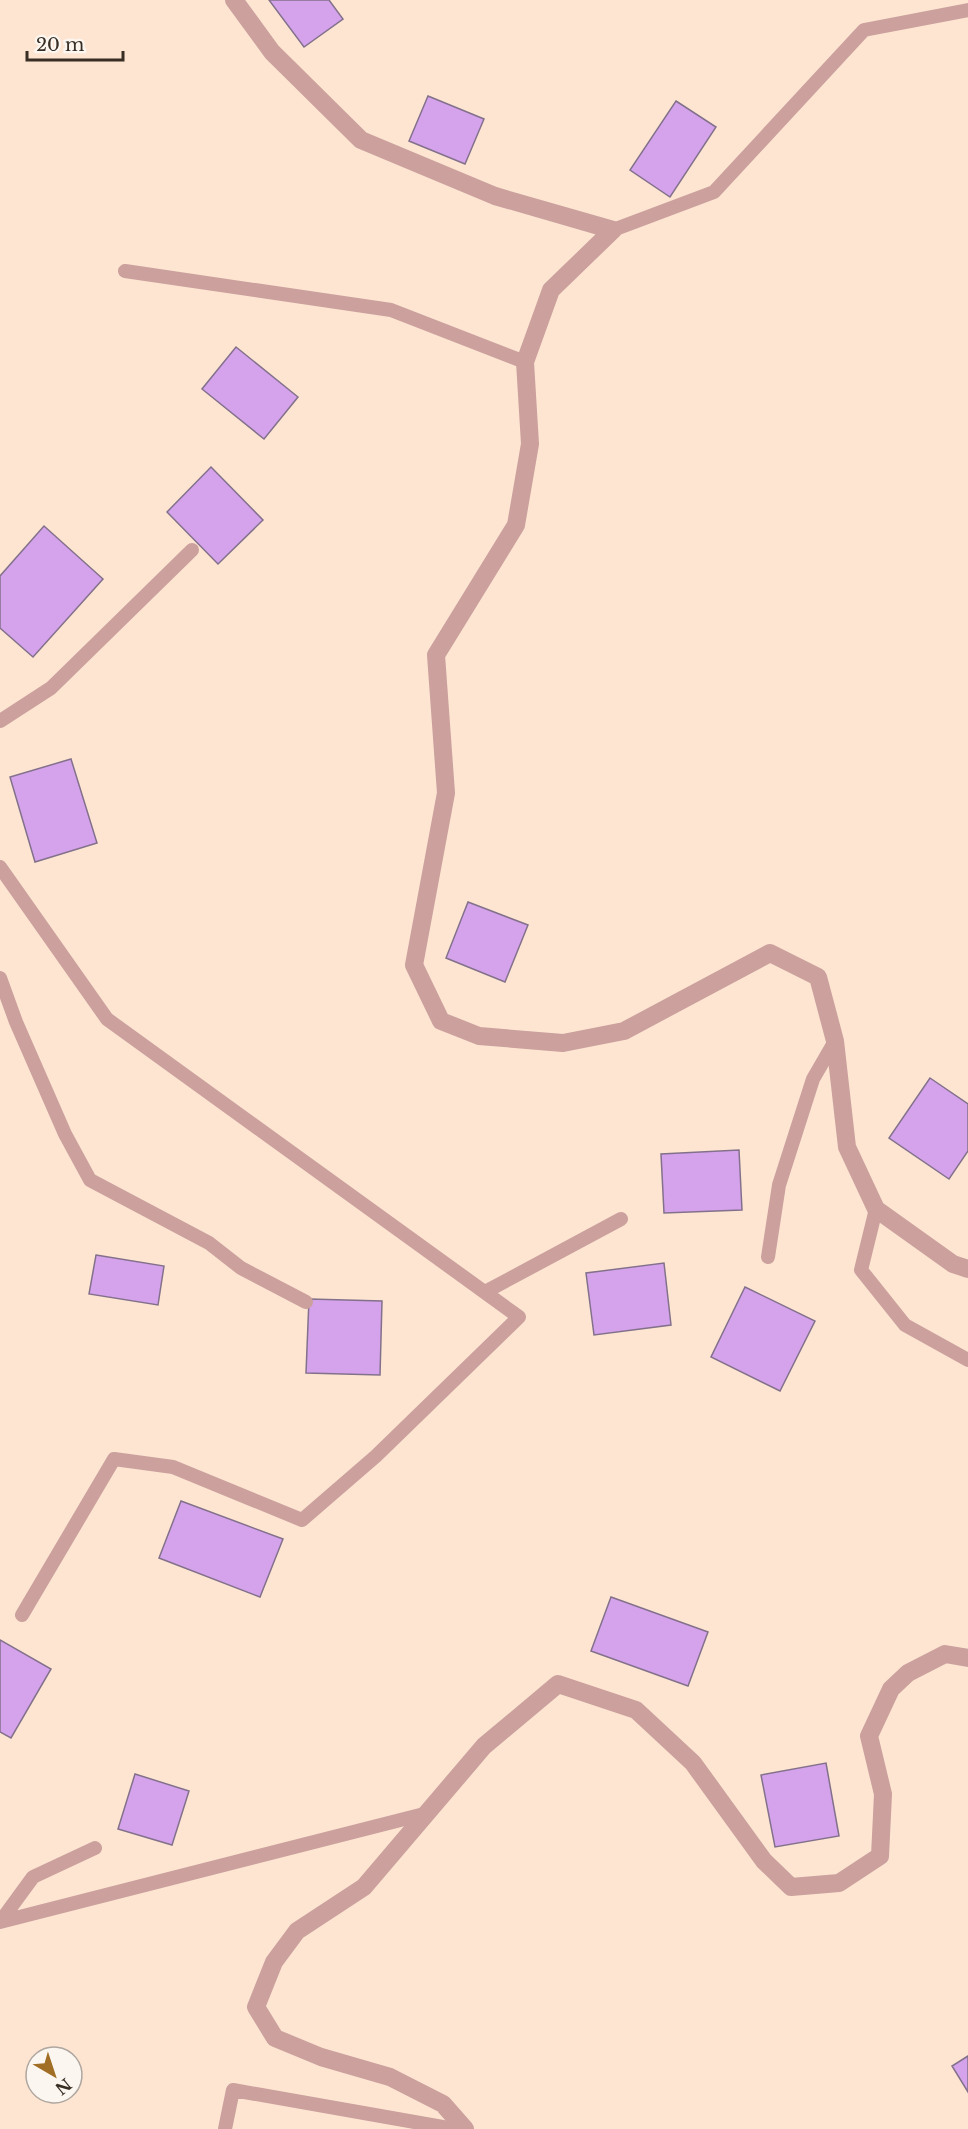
<svg xmlns="http://www.w3.org/2000/svg" width="968" height="2129" font-family="'Libre Baskerville',serif">
<rect width="100%" height="100%" fill="#fde5d2"/>
<path fill="#d5a3ec" stroke="#83718b" stroke-width="1.5" d="M269,0H329L343,19L304,47Z
M428,96L484,119L465,164L409,141Z
M676,101L716,127L670,197L630,170Z
M236,347L298,397L264,439L202,389Z
M211,467L263,520L218,564L167,512Z
M44,526L103,579L33,657L0,628V576Z
M71,759L97,843L35,862L10,777Z
M468,902L528,925L505,982L446,958Z
M930,1078L968,1104V1151L949,1179L889,1138Z
M739,1150L742,1210L664,1213L661,1154Z
M96,1255L164,1266L158,1305L89,1294Z
M664,1263L671,1325L594,1335L586,1273Z
M745,1287L815,1321L780,1391L711,1357Z
M309,1299L382,1301L380,1375L306,1373Z
M181,1501L283,1539L260,1597L159,1558Z
M611,1597L708,1632L688,1686L591,1651Z
M0,1640L51,1669L11,1738L0,1732Z
M826,1763L839,1836L775,1847L761,1775Z
M135,1774L189,1791L172,1845L118,1829Z
M968,2056V2092L952,2066Z"/>
<g fill="none" stroke-linecap="round" stroke-linejoin="round">
<path stroke="#cba09d" stroke-width="14" d="M613,230L714,192L864,30L968,10
M125,271L391,310L525,362
M0,721L51,688L192,550
M0,867L107,1019L519,1317L376,1456L302,1520L173,1467L114,1459L22,1615
M0,978L16,1022L65,1134L90,1180L209,1243L241,1268L306,1302
M876,1209L861,1270L905,1325L968,1360
M768,1257L779,1185L813,1079L835,1041
M485,1292L621,1219
M95,1848L33,1877L0,1922L428,1813
M225,2129L233,2090L454,2129"/>
<path stroke="#cba09d" stroke-width="18" d="M234,0L272,52L361,140L495,196L613,230L551,290L525,362L530,444L516,525L436,655L446,793L414,965L441,1021L479,1036L563,1043L624,1031L770,953L818,977L835,1041L847,1147L876,1209L953,1264L968,1269
M465,2129L443,2104L390,2077L321,2057L275,2038L256,2007L274,1962L297,1931L364,1887L484,1746L558,1684L636,1710L693,1763L764,1861L791,1887L839,1883L880,1856L883,1794L869,1736L891,1689L908,1673L945,1654L968,1658"/>
</g>
<g transform="translate(54 2075) rotate(141)"><circle r="28" fill="#fcf6f1" stroke="#aea69f" stroke-width="1.5"/>
<path d="M0-4.5L10 22L0 15L-10 22Z" fill="#a06e24"/>
<text y="-9" font-size="16" font-weight="bold" text-anchor="middle" fill="#382e24">N</text>
</g>
<path d="M27 51v9h96v-9" fill="none" stroke="#382e24" stroke-width="3"/>
<text x="36" y="51" font-size="18" fill="#382e24" stroke="#fcf6f1" stroke-width="4.5" paint-order="stroke">20 m</text>
</svg>
